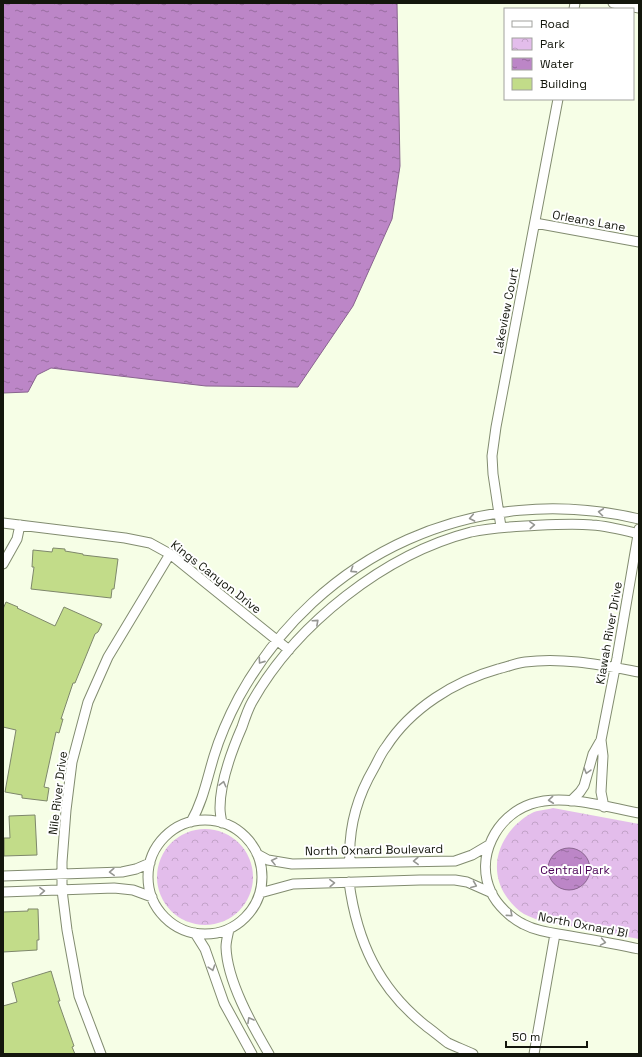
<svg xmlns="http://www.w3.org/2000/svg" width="642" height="1057" font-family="'Space Grotesk',sans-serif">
<defs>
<pattern id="park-crowns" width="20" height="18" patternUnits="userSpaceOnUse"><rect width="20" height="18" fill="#e3bdeb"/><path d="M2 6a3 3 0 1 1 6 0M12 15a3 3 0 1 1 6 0" fill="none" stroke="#c2a2c8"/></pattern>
<pattern id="water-ripples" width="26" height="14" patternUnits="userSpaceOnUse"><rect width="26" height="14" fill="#bc86c7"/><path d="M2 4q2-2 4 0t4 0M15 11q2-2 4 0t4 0" fill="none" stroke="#986da0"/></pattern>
</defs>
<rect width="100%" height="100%" fill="#f6fee6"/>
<path fill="url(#park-crowns)" d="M553,808L639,824V939L538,920C533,918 528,916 524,914C517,910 511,903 506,896C486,866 501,830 532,813C537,810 546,810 553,808Z
M157 877a48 48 0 1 1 96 0a48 48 0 1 1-96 0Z"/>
<path fill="url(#water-ripples)" stroke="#89648f" d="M3,3H397L400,166L392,219L353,306L298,387L206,386L51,368L37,375L28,392L3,393Z
M548 869a21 21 0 1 1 42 0a21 21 0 1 1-42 0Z"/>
<path fill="#c2dc89" stroke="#7e876b" d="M53,548L65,549V551L83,554V555L118,559L114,589H112L111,598L31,589L34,567H32L33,550L52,552Z
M6,602L18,607L17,608L55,626L64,607L102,624L98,632L95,634L75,683H73L61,719H63L59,733L56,732L44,787L49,788L47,801L22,798V795L5,792L16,730L3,727V609Z
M35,815L37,855L4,856V838H10L9,816Z
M28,909H38L39,940H37V950L3,952V912L28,911Z
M51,971L60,1001H58L74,1046L72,1047L75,1054H3V1006L17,1002L12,983Z"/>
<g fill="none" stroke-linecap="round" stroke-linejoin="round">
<g stroke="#828c70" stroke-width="11">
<path id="street" d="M613,3L639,8
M574,9L575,3
M535,223L639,242
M3,523L125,538L150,543L170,554L289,650
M501,527L493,474L492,456L496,427L558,99
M3,564L17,539L20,525
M601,740L603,756L601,792L604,807
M571,801L580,792L584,786L593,754L601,740L617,658L639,529
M639,813C606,807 563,793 531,804C496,816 475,857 491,892C497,905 511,918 523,924C538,932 554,933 570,936C593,940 616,944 639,949
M148 877a57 57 0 1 1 114 0a57 57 0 1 1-114 0Z
M191,822C203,801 207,779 214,756C220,736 229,716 239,697C319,552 477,481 639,519
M222,823C221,818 220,813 220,808C220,782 232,750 242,727C245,718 248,709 252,702C296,624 385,554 471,532C489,528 507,527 525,526C547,525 570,523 592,525C608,526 623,530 639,534
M257,854L268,860L292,864L455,861L472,855L489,845
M350,863C348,829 357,797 374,768C378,761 381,753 386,747C411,708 455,681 498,669C507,667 516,663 525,662C563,657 601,665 639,672
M3,876L122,872L136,869L150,863
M349,882C357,942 379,989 426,1026C433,1031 441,1038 448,1043C456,1047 465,1050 473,1054
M3,892L114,888L133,890L152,897
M260,893L293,884L420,880H455L467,882L492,893
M229,929C228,935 226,941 226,947C227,981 252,1025 269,1054
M195,933L205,949L224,1003L252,1054
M101,1054L79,996L67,930L62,890V862L66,810L72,762L88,702L108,657L170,554
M534,1054L555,934"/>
</g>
<use href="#street" stroke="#fff" stroke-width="9"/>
</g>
<defs><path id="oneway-chevron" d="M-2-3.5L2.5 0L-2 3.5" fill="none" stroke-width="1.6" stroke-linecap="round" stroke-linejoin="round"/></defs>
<g stroke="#959692">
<use href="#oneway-chevron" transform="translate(601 512) rotate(-173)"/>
<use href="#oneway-chevron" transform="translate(472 518) rotate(169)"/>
<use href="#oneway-chevron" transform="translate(532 525) rotate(-4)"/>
<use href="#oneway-chevron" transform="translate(353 570) rotate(147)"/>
<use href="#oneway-chevron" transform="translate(316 622) rotate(-42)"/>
<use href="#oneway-chevron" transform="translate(261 661) rotate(125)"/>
<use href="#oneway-chevron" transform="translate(587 771) rotate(106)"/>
<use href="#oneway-chevron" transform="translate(223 784) rotate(-76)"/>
<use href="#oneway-chevron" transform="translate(551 800) rotate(174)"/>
<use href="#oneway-chevron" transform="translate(274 861) rotate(-166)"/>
<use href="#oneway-chevron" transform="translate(416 861) rotate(178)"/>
<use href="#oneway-chevron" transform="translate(112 872) rotate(177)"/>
<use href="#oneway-chevron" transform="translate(332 883) rotate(-2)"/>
<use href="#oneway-chevron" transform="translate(474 885) rotate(22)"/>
<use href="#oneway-chevron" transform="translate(42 891) rotate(-2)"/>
<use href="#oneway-chevron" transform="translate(510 914) rotate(41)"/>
<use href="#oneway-chevron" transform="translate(603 942) rotate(10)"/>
<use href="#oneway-chevron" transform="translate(212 968) rotate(72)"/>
<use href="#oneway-chevron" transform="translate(250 1020) rotate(-119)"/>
</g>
<g text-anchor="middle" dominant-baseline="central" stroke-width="4" stroke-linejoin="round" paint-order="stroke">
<g font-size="12" fill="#13160c" stroke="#fff">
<text transform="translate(589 221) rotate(10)">Orleans Lane</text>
<text transform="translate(506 311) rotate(-79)">Lakeview Court</text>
<text transform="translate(216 577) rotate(38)">Kings Canyon Drive</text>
<text transform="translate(609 633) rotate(-80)">Kiawah River Drive</text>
<text transform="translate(58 793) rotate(-83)">Nile River Drive</text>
<text transform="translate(374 850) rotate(-1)">North Oxnard Boulevard</text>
<text transform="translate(583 925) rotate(11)">North Oxnard Bl</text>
</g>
<g font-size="12" fill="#4d0559" stroke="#fff">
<text x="575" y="870">Central Park</text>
</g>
</g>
<rect width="642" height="1057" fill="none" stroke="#13160c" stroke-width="8"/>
<rect x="504" y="8" width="130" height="92" fill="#ffffff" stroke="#a1a29e"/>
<rect x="512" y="21" width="20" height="6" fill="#ffffff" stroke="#a1a29e"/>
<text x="540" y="28" font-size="12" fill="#13160c">Road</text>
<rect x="512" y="38" width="20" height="12" fill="url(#park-crowns)" stroke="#a1a29e"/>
<text x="540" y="48" font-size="12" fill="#13160c">Park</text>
<rect x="512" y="58" width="20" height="12" fill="url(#water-ripples)" stroke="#a1a29e"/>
<text x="540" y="68" font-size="12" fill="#13160c">Water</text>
<rect x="512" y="78" width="20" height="12" fill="#c2dc89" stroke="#a1a29e"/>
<text x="540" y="88" font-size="12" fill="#13160c">Building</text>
<path d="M506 1041v6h81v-6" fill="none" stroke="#13160c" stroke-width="2"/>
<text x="512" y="1041" font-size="12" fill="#13160c" stroke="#ffffff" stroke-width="3" paint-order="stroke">50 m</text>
</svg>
